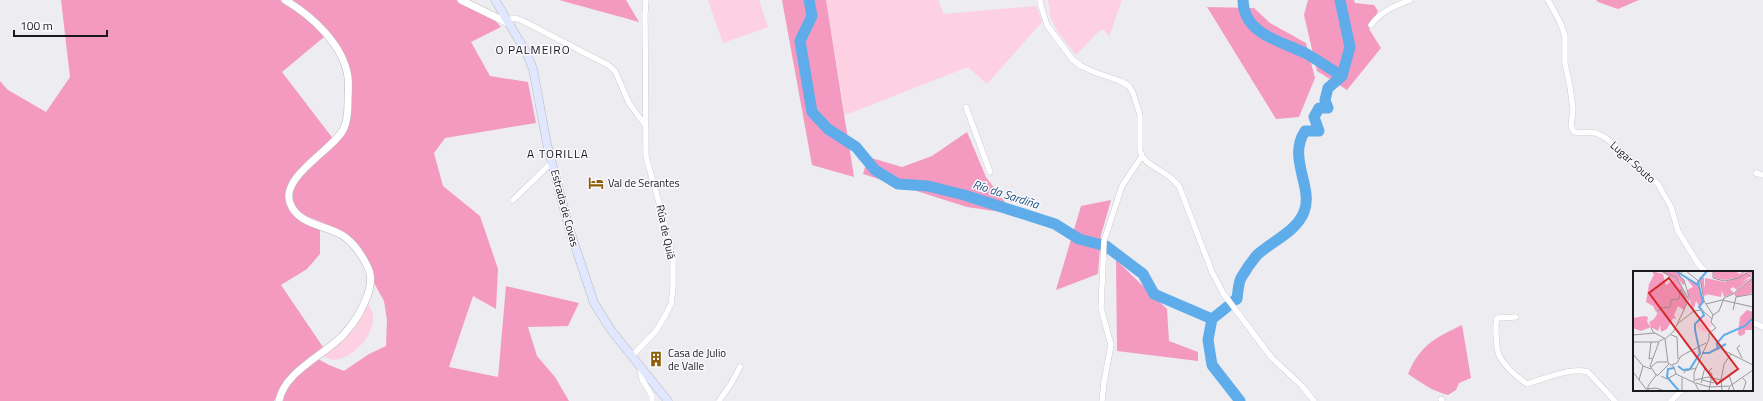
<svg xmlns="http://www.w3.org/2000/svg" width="1763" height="401" font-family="'Titillium Web',sans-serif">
<rect width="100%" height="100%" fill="#edecf1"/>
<path fill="#fdd0e2" d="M708,0H759L768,27L723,43Z
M826,0H938L944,14L1036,6L1042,22L987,84L968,67L845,115Z
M1048,0H1122L1109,37L1104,30H1100L1076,55L1057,31L1049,14L1050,13Z
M367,302C368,305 371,308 372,311C378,330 357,355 339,359C332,361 326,358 321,355L337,344Z"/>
<path fill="#f49ac1" d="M61,0H280C299,11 310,19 324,37L282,72L334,140L291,185L288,204L320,229V254L307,269L281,285L323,347C301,362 286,377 274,401H0V81L8,90L46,112L70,77Z
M289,0H456L494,19L501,27L471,42L490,76L528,82L536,123L445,138L434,153L443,186L480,216L498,269L496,309L473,296L449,367L498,377L506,286L579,303L568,326L528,327L537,356L555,377L569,401H283C286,383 305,370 318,359L329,365L344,371L369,354L386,346L387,320L384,301L347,234L331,226L306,216L298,211L293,203L292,195L296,184L304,173L338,142L346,131L350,118V96L335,44Z
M559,0H626L639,22Z
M782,0H826L854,177L812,165Z
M1308,0H1354L1355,3L1374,5L1378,11L1369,29L1381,48L1347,90L1317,71L1304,15Z
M1596,0H1639L1618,9L1598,2Z
M1207,7L1254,8L1270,23L1306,43L1315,78L1299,117L1276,119Z
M967,132L986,177L1014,214L967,207L863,174L868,157L902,167L932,156Z
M1111,200L1101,235L1098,274L1056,290L1081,206Z
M1116,260L1167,309L1169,341L1198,352V361L1117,351Z
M1462,325L1471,378L1459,383L1456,390L1448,395C1434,392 1420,382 1408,374C1420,345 1435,338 1462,325Z"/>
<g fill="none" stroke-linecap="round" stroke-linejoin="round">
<path stroke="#5eace9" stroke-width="11" d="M809,0L812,16L800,41L812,112L828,129L856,147L875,170L898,184L928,186L964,195L1055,224L1079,239L1106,246L1143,274L1154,294L1212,319L1208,340L1212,365L1240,401
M1243,0C1243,34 1281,41 1305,53C1318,60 1330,69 1342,76
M1235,300L1237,299C1238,293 1238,284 1241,278C1245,271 1252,261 1257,255C1272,241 1296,232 1304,212C1314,188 1287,158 1305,131H1319L1314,117L1319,108H1328L1325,100L1328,88L1342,76L1350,47L1340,0
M1212,319L1227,307"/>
<g stroke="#b8b7bc" stroke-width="6">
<path id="minor" d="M1040,0L1041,6L1047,25L1072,59L1081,66L1094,72L1120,81L1129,86L1133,93L1140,115V150L1142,156L1147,162L1170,177L1179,186L1212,272L1223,293L1272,358L1302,386L1314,401
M1548,0L1560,22L1565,36V63L1570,87L1573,109L1571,126L1574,132L1596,133L1606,138L1658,184L1671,207L1678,231L1697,262L1705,272
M507,20L515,18L521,20L608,65L615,71L629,103L645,125
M1371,25C1381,11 1395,6 1410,0
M966,107L990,172
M1756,173L1763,175
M513,200L552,162
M1516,317L1497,318C1495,326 1496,348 1499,355C1504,366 1518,378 1527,384C1545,379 1569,367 1588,372L1615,401
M1752,322L1763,327
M632,356L656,331L665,316L671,304L673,288V258L658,199L646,157L645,14L646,0
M640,368L642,379L652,396V401
M1441,399L1442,401
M719,401L731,384L740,367
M1102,401L1104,382L1111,345L1101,308L1104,241L1122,186L1142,156
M1671,401L1682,390"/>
</g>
<g stroke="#b8b7bc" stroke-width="8">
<path id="tertiary" d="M461,0L510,24
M279,401C284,371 327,354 345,333C355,322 363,308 368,294C372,280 372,273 364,260C359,251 352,241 342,235C325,225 298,225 290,203C280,176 335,149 344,128C348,120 348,110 348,101C348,93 349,85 348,77C343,44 312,16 285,0"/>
</g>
<g stroke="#b8b7bc" stroke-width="9">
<path id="secondary" d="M495,0L526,52L533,69L547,144L569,228L594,303L611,330L668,401"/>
</g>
<use href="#minor" stroke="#fff" stroke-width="5.5"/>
<use href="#tertiary" stroke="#fff" stroke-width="7"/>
<use href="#secondary" stroke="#e0e7fe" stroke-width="8"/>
</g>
<defs>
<g id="hotel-bare" transform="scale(1.2)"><path d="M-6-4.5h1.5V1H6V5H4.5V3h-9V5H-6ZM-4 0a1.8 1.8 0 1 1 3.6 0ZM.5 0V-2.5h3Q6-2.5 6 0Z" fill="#8d5e07" stroke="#fbf9fe" stroke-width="2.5" paint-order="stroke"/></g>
<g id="building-bare" transform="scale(1.2)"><path d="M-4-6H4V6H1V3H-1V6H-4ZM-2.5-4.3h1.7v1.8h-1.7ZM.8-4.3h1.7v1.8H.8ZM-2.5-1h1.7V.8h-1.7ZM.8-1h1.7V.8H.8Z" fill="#8d5e07" stroke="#fbf9fe" stroke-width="2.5" paint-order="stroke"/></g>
</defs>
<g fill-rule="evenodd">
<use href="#hotel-bare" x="596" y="183"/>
<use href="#building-bare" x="656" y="359"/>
</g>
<g text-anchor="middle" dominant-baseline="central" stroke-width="3" stroke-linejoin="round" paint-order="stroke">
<g font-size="11" fill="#1a1a1c" stroke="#fbf9fe">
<text transform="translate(1633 162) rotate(42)">Lugar Souto</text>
<text transform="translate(565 208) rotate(75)">Estrada de Covas</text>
<text transform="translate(666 232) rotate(78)">Rúa de Quiá</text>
</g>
<g font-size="11" fill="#1a1a1c" stroke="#fbf9fe" text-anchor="start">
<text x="608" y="183">Val de Serantes</text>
<text x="668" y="353">Casa de Julio<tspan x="668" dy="13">de Valle</tspan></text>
</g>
<g font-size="12" letter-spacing="1" fill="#1a1a1c" stroke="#fbf9fe">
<text x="533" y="49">O PALMEIRO</text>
<text x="558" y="153">A TORILLA</text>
</g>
<g font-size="12" font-style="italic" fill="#1e567f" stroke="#fbf9fe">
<text transform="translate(1006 194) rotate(18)">Río da Sardiña</text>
</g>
</g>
<g transform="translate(1633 271)">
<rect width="120" height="120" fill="#edecf1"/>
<path d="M72,44L81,54L75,57L73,55L76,61H70L63,55Z" fill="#fdd0e2"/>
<path d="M19,0L30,3L33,14L40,9L28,0H43L51,9L52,13L50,14L45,8L55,27L51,39L45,35L41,44L43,48L40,47L34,58L28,61L27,54L25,60L18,56L8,60L0,57V47L11,45L15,46L14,51L18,56L16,51L21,48L26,40L23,41L20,35L13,31L16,13L21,4ZM80,0H102L107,3L109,1L105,0H120V4L112,1L106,6L92,9L81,7ZM113,2L119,4L109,11L119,6L104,19L100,16L97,18L101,22L91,26L89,20L88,26L73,23L74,25L70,24L66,6L71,7V13L72,17V7L92,11ZM52,6L64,12L65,9L67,16L66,20L69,24L70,31L66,35L63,30L60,41L54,19L60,16ZM120,6V22L103,26L101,23ZM120,36V59H112V63L107,65L105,63L107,46L114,39L120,41Z" fill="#f49ac1"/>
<path fill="none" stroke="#5eace9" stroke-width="2" d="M43,0L65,14M69,39L66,36L70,31L65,11L74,0M85,79L84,72L91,64L112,55L120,47M69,82H76L93,73M45,95L50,99L57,98L67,82L62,59V53L71,44L69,40M41,97L35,98L34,106L46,120"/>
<path fill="none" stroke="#99989c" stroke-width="1" d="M27,0L43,6L56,28L41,60L32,68L35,92L41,96L43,103L62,112L66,120M50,0L46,4L51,9L56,26M53,0L68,12L71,30L80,44M73,33L89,29L120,36M69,39L79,48M100,39L103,26L120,23M24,42L27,37L37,36L38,29L46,28L48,18L54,31M44,53L61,40L69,39M18,56L20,61L31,67M0,64L22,62M38,64L44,66L45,88M0,71H25L32,67M18,71L16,88L19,87M107,74L104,77L109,87M88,78L120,94M0,83L10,95L18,98M39,94L44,92L48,85L73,72M18,96L24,91H34M0,101L13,118L23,117L32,120M51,102L52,100L63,97M23,104L17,95L26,71M96,104L101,119M24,105L36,93M28,105L34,108L43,103M49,107V120M6,109L10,95M62,109L75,106L88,109M69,109L81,112M61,111V102L76,68V62L83,57L78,51L80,44L86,40L91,27L100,23L120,7L113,2L106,7L91,10L80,7V0M63,112L76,116L96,115M68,112L72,96M15,120V115L24,103M76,120L79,103L76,100L79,97M89,120L88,109L91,93L98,83M95,120L97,115L120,99M110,120L113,111L110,107"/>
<path fill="#d62828" fill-opacity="0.15" stroke="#d62828" stroke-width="2" d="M36,7L105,98L84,113L16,22Z"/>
<rect width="120" height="120" fill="none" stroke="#1a1a1c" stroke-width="2"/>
</g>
<path d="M14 30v6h93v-6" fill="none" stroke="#1a1a1c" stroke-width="2"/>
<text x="20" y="30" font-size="12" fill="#1a1a1c" stroke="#fbf9fe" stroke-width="3" paint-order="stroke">100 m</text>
</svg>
